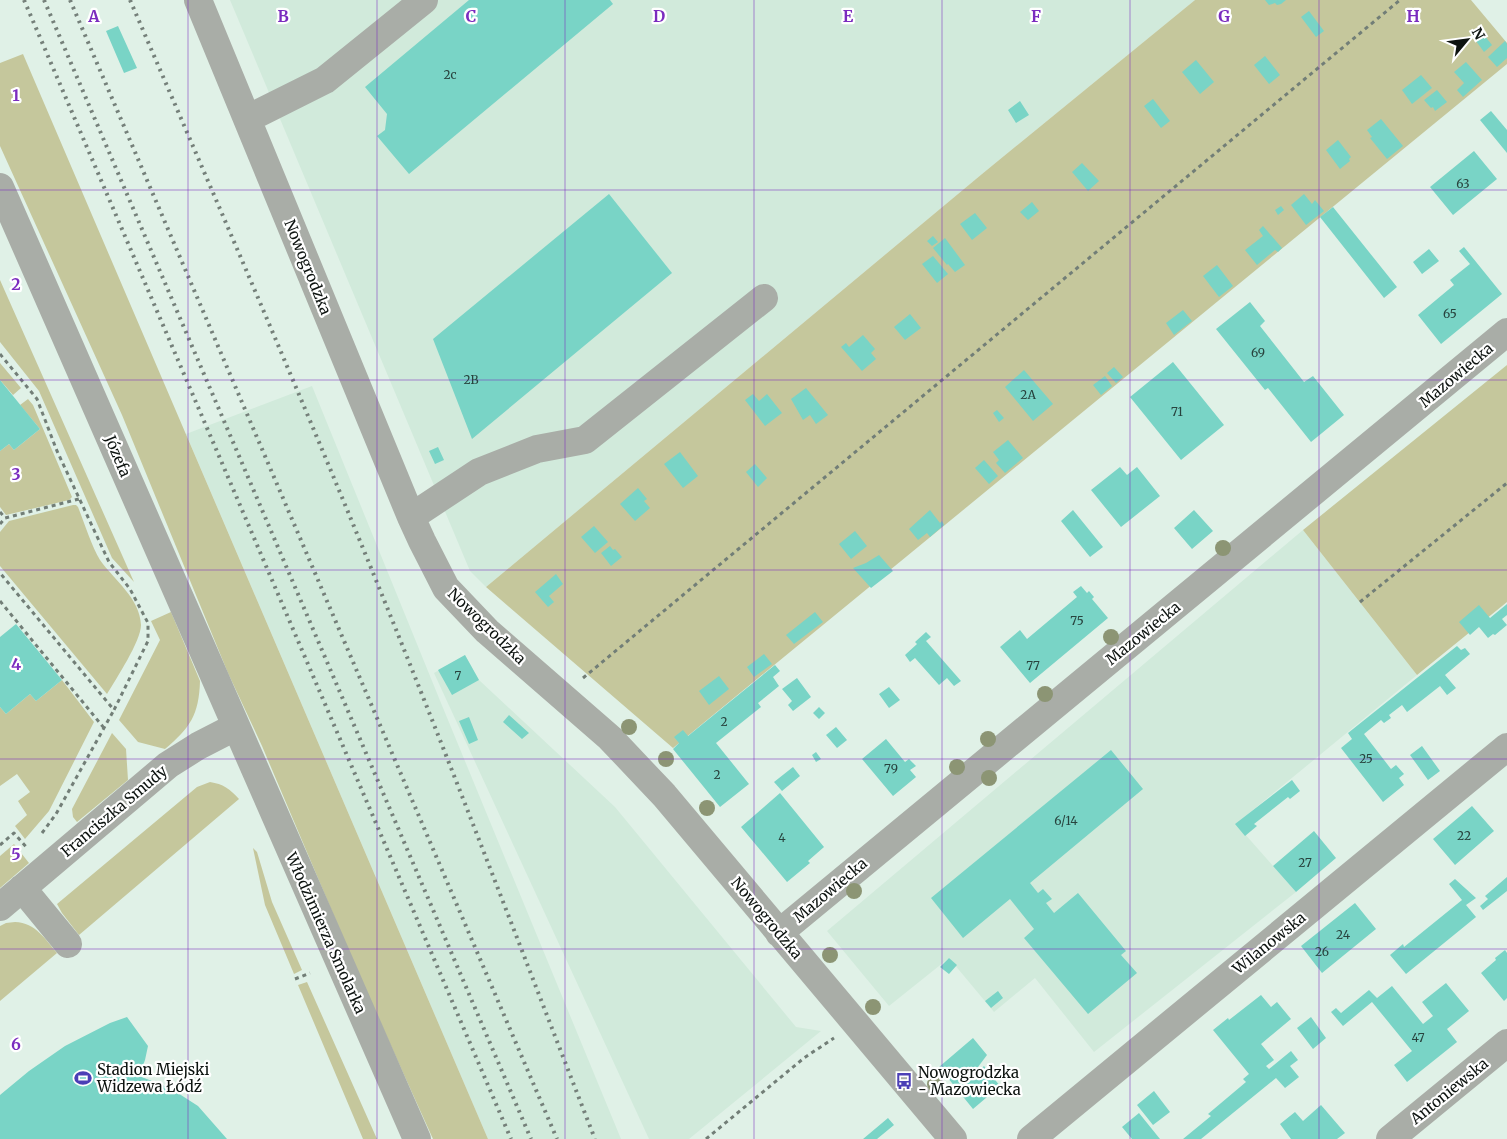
<svg xmlns="http://www.w3.org/2000/svg" width="1507" height="1139" font-family="Merriweather,serif">
<rect width="100%" height="100%" fill="#e0f1e7"/>
<path fill="#d1eadb" d="M230,0H1195L982,174L486,587L470,571Z
M312,386L441,703L621,1139H488L186,434Z
M1303,530L1417,675L1236,824L1296,892L1094,1052L1035,978L994,1012L949,958L889,1006L827,931Z
M465,655L479,680L615,807L796,1027L821,1031L689,1139H649L434,673Z"/>
<path fill="#c5c79c" d="M1195,0H1471L1507,43V64L673,748L486,587L982,174Z
M23,54L488,1139H433L359,975L262,746L228,673L122,415L0,146V63Z
M0,280L134,582L112,558L39,391L0,342Z
M0,363L21,388L13,395L0,380Z
M1507,365V602L1417,675L1303,530Z
M28,399L33,405L72,497L69,500L6,515L0,507V451L9,444L14,450L40,429L20,405Z
M73,505H76L78,507C84,522 92,547 100,560C114,580 140,598 141,625C141,641 116,679 107,694L0,566V532L9,521Z
M171,612L200,681C199,715 190,728 165,749L138,742L119,720L160,640L151,621Z
M62,680L94,722L49,811L25,839L15,826L27,815L18,801L30,792L17,774L0,786V707L6,714L30,694L36,701Z
M112,733L126,749L128,780L77,822L73,817L72,809Z
M210,782C223,784 230,789 239,799L79,935L62,913L57,904L197,787Z
M14,844L29,863L0,888V856Z
M253,848L257,852L272,902L302,970L294,974L265,905Z
M15,922C36,923 45,939 57,953L0,1001V926L6,923Z
M307,982L377,1139H363L298,985Z"/>
<path fill="#79d4c6" d="M469,0H610L613,4L409,174L377,136L385,130L387,114L365,87Z
M1265,0H1286L1281,4L1277,5L1275,3L1269,5Z
M1309,11L1324,31L1316,37L1301,17Z
M118,26L137,68L124,73L106,31Z
M1484,35L1492,45L1484,52L1476,41Z
M1505,41L1507,44V58L1497,67L1488,57Z
M1265,56L1280,75L1269,84L1254,65Z
M1196,60L1214,82L1200,94L1182,72Z
M1466,62L1482,80L1463,97L1457,90L1464,83L1454,72Z
M1421,75L1432,88L1412,104L1402,90Z
M1437,90L1447,102L1435,111L1433,107L1431,108L1424,100Z
M1153,99L1170,121L1161,128L1144,106Z
M1020,101L1029,115L1016,123L1008,110Z
M1491,111L1507,130V153L1480,120Z
M1381,119L1403,146L1387,159L1370,138L1372,137L1367,130Z
M1338,140L1351,157L1349,159L1350,161L1340,169L1326,150Z
M1474,151L1497,179L1453,215L1430,187Z
M1082,163L1099,181L1088,191L1072,172Z
M609,194L672,273L472,439L433,339Z
M1304,194L1312,204L1315,200L1324,211L1306,225L1291,205Z
M1032,202L1039,211L1028,220L1020,212Z
M1281,206L1284,210L1278,215L1275,210Z
M1333,207L1397,287L1384,298L1320,217Z
M975,213L987,228L972,240L960,224Z
M1263,226L1282,248L1278,252L1275,250L1257,265L1245,250L1263,236L1259,230Z
M933,236L938,242L932,246L927,241Z
M945,238L965,265L955,272L948,264L947,265L933,248Z
M1464,247L1502,294L1441,344L1418,315L1454,285L1450,280L1470,264L1459,251Z
M1429,249L1439,261L1422,274L1413,262Z
M933,256L948,274L937,283L922,264Z
M1217,265L1233,286L1219,297L1203,276Z
M1250,302L1265,321L1260,326L1304,382L1313,376L1344,415L1311,442L1268,388L1265,390L1216,329Z
M1183,310L1192,321L1174,335L1166,323Z
M910,314L921,328L905,340L894,327Z
M863,335L875,349L871,353L876,359L862,371L841,347L846,343L849,347Z
M1173,362L1224,425L1181,460L1130,397Z
M1114,367L1123,377L1116,383L1107,373Z
M1024,370L1053,404L1033,421L1005,387Z
M1105,376L1112,386L1101,395L1093,385Z
M0,380L40,429L14,450L9,444L0,451Z
M806,388L828,415L816,424L810,415L803,420L791,399Z
M753,394L759,401L767,394L782,413L765,426L745,400Z
M997,410L1004,418L999,422L993,413Z
M1008,440L1023,458L1005,473L996,463L999,460L993,452Z
M438,447L444,460L435,464L429,451Z
M680,452L698,476L683,488L664,464Z
M984,460L998,476L989,484L975,468Z
M755,464L767,478L758,487L746,472Z
M1120,467L1127,475L1137,467L1160,496L1121,527L1091,490Z
M638,488L647,499L644,501L650,508L635,521L620,504Z
M930,510L940,523L942,521L944,525L930,537L927,533L918,540L909,529Z
M1073,510L1103,547L1090,557L1061,521Z
M1194,510L1213,531L1192,549L1174,528Z
M594,526L608,542L595,553L581,537Z
M855,531L867,546L851,559L839,544Z
M610,546L613,550L615,549L622,557L611,566L601,553Z
M879,555L893,571L871,588L853,568L866,563Z
M556,574L563,584L549,596L554,602L548,607L535,592Z
M1081,586L1087,593L1089,591L1094,597L1092,599L1108,618L1030,683L1000,647L1020,630L1027,639L1077,597L1073,592Z
M1507,604V615L1502,619L1507,625L1495,635L1493,634L1488,638L1479,627L1470,635L1459,622L1479,605L1490,618Z
M815,612L823,622L794,644L786,635Z
M16,624L62,680L36,701L30,694L6,714L0,707V637Z
M926,632L931,637L926,641L961,681L954,686L947,678L939,685L915,658L910,662L905,655L917,644L915,642Z
M1457,646L1461,650L1465,648L1470,654L1445,675L1456,688L1447,695L1440,686L1407,712L1402,705L1389,715L1391,718L1384,723L1381,720L1364,734L1391,769L1396,765L1404,774L1399,778L1404,785L1383,802L1341,748L1352,739L1348,733Z
M764,654L772,664L754,677L747,667Z
M465,655L479,680L452,695L438,670Z
M775,665L780,671L773,677L779,686L758,703L761,707L716,743L749,784L720,807L673,749L679,743L674,737L683,730L688,736Z
M719,676L729,689L709,705L699,691Z
M797,678L811,697L793,711L788,705L792,701L782,689Z
M889,687L900,700L889,708L879,694Z
M819,707L825,713L819,719L813,713Z
M509,715L529,733L522,739L503,722Z
M469,717L478,740L469,744L459,721Z
M836,727L847,740L837,748L826,735Z
M886,739L905,762L909,759L916,766L910,770L916,777L893,796L862,759Z
M1422,746L1440,771L1428,780L1410,755Z
M1111,750L1143,789L1030,883L1038,893L1043,889L1052,899L1046,903L1054,913L1078,893L1126,951L1121,955L1137,973L1088,1014L1024,938L1034,929L1010,899L963,938L931,898Z
M816,752L821,759L816,762L812,755Z
M793,767L800,776L782,791L774,782Z
M1292,780L1300,791L1290,799L1288,797L1254,824L1257,826L1245,836L1235,824Z
M780,793L824,847L808,861L810,863L787,882L741,827Z
M1472,806L1494,831L1455,865L1433,839Z
M1314,831L1336,858L1296,892L1273,866Z
M1507,877V891L1483,910L1480,906L1488,899L1485,896Z
M1455,879L1476,898L1466,905L1476,917L1406,974L1390,955L1403,944L1404,947L1462,900L1449,884Z
M1355,903L1376,929L1322,973L1301,946Z
M1505,950L1507,953V998L1504,1001L1481,973L1496,960L1495,958Z
M949,958L957,965L949,974L940,967Z
M1446,983L1469,1011L1447,1029L1457,1042L1407,1082L1394,1065L1412,1051L1372,1002L1343,1026L1331,1012L1336,1008L1341,1013L1369,990L1377,998L1392,986L1423,1024L1433,1016L1422,1002Z
M998,991L1003,998L991,1008L985,1001Z
M1261,995L1271,1007L1277,1002L1291,1019L1261,1044L1274,1060L1266,1066L1269,1069L1291,1051L1298,1060L1290,1066L1299,1077L1285,1088L1276,1078L1201,1139H1183L1211,1116L1208,1114L1246,1082L1243,1079L1249,1074L1213,1030L1228,1018L1229,1020Z
M127,1017L148,1046L145,1060L139,1076L170,1088L198,1106L227,1139H0V1095L29,1071L65,1046L110,1023Z
M1311,1017L1326,1038L1313,1049L1297,1028Z
M973,1038L987,1055L975,1071L976,1073L984,1066L1000,1086L973,1109L939,1067Z
M1154,1091L1170,1112L1153,1125L1137,1105Z
M1321,1105L1345,1133L1337,1139H1291L1280,1124L1295,1112L1303,1121Z
M1139,1113L1160,1139H1132L1122,1127Z
M888,1118L894,1125L877,1139H863Z"/>
<g fill="none" stroke-linecap="round" stroke-linejoin="round">
<path stroke="#727e77" stroke-width="3" stroke-dasharray="4 4" stroke-linecap="butt" d="M0,354L37,399L57,451L109,562L130,589L148,623V641L114,710L0,573
M0,512L5,518
M0,524L5,518L79,499
M0,601L104,728
M1360,602L1507,483
M583,678L1400,0
M42,833L56,814L114,710
M0,845L14,833L28,849
M295,979L310,973
M706,1139L804,1058L834,1038"/>
<path stroke="#a9ada7" stroke-width="28" d="M198,0L411,517L422,541L446,588L487,631L610,738L664,795L953,1139
M247,119L325,80L424,0
M0,187L417,1139
M411,517L479,472L537,449L585,440L764,298
M22,888L68,944
M0,907L168,765L198,746L235,727
M779,933L1507,332
M1031,1139L1507,747
M1390,1139L1507,1043"/>
<path stroke="#75807a" stroke-width="4" stroke-dasharray="2.5 5" stroke-linecap="butt" d="M24,0L511,1139
M44,0L531,1139
M70,0L557,1139
M130,0C226,223 323,446 413,672C475,827 534,983 595,1139"/>
</g>
<g fill="#8c9574">
<circle cx="1223" cy="548" r="8"/>
<circle cx="1111" cy="637" r="8"/>
<circle cx="1045" cy="694" r="8"/>
<circle cx="629" cy="727" r="8"/>
<circle cx="988" cy="739" r="8"/>
<circle cx="666" cy="759" r="8"/>
<circle cx="957" cy="767" r="8"/>
<circle cx="989" cy="778" r="8"/>
<circle cx="707" cy="808" r="8"/>
<circle cx="854" cy="891" r="8"/>
<circle cx="830" cy="955" r="8"/>
<circle cx="873" cy="1007" r="8"/>
<circle cx="935" cy="1084" r="8"/>
</g>
<path fill="none" stroke="#7b2cbf" stroke-width="1" stroke-opacity="0.55" d="M188,0V1139M377,0V1139M565,0V1139M754,0V1139M942,0V1139M1130,0V1139M1319,0V1139M0,190H1507M0,380H1507M0,570H1507M0,759H1507M0,949H1507"/>
<defs>
<g id="stadium-bare" transform="scale(1.35)"><path d="M0-5a6.5 5 0 1 0 0 10a6.5 5 0 1 0 0-10ZM-3.5-1.8h7v3.6h-7Z" fill="#4b3fb6" stroke="#fff" stroke-width="2.5" paint-order="stroke"/></g>
<g id="bus-bare" transform="scale(1.35)"><path d="M-5-6H5V4H4V6H2V4H-2V6H-4V4H-5ZM-3.5-4V0h7V-4ZM-3.5 1.2v1.5H-2V1.2ZM2 1.2v1.5H3.5V1.2Z" fill="#4b3fb6" stroke="#fff" stroke-width="2.5" paint-order="stroke"/></g>
</defs>
<g fill-rule="evenodd">
<use href="#stadium-bare" x="83" y="1078"/>
<use href="#bus-bare" x="904" y="1081"/>
</g>
<g text-anchor="middle" dominant-baseline="central" stroke-width="4.5" stroke-linejoin="round" paint-order="stroke">
<g font-size="12" fill="#28433e">
<text x="450" y="74">2c</text>
<text x="1463" y="183">63</text>
<text x="1450" y="313">65</text>
<text x="1258" y="352">69</text>
<text x="471" y="379">2B</text>
<text x="1028" y="394">2A</text>
<text x="1177" y="411">71</text>
<text x="1077" y="620">75</text>
<text x="1033" y="665">77</text>
<text x="458" y="675">7</text>
<text x="724" y="721">2</text>
<text x="1366" y="758">25</text>
<text x="891" y="768">79</text>
<text x="717" y="774">2</text>
<text x="1066" y="820">6/14</text>
<text x="1464" y="835">22</text>
<text x="782" y="837">4</text>
<text x="1305" y="862">27</text>
<text x="1343" y="934">24</text>
<text x="1322" y="951">26</text>
<text x="1418" y="1037">47</text>
</g>
<g font-size="15" fill="#0d1310" stroke="#fff">
<text transform="translate(308 267) rotate(68)">Nowogrodzka</text>
<text transform="translate(1456 375) rotate(-40)">Mazowiecka</text>
<text transform="translate(118 456) rotate(67)">Józefa</text>
<text transform="translate(487 626) rotate(44)">Nowogrodzka</text>
<text transform="translate(1143 633) rotate(-39)">Mazowiecka</text>
<text transform="translate(114 811) rotate(-40)">Franciszka Smudy</text>
<text transform="translate(830 890) rotate(-40)">Mazowiecka</text>
<text transform="translate(767 918) rotate(50)">Nowogrodzka</text>
<text transform="translate(326 933) rotate(66)">Włodzimierza Smolarka</text>
<text transform="translate(1269 943) rotate(-39)">Wilanowska</text>
<text transform="translate(1449 1091) rotate(-39)">Antoniewska</text>
</g>
<g font-size="15" fill="#0d1310" stroke="#fff" text-anchor="start">
<text x="97" y="1069">Stadion Miejski<tspan x="97" dy="17">Widzewa Łódź</tspan></text>
<text x="918" y="1072">Nowogrodzka<tspan x="918" dy="17">- Mazowiecka</tspan></text>
</g>
</g>
<g font-size="16" text-anchor="middle" font-weight="bold" fill="#7b2cbf" stroke="#fff" stroke-width="4.5" stroke-linejoin="round" paint-order="stroke">
<text x="94" y="22">A</text>
<text x="283" y="22">B</text>
<text x="471" y="22">C</text>
<text x="659" y="22">D</text>
<text x="848" y="22">E</text>
<text x="1036" y="22">F</text>
<text x="1224" y="22">G</text>
<text x="1413" y="22">H</text>
<text x="16" y="101">1</text>
<text x="16" y="290">2</text>
<text x="16" y="480">3</text>
<text x="16" y="670">4</text>
<text x="16" y="860">5</text>
<text x="16" y="1050">6</text>
</g>
<g transform="translate(1467 40) rotate(61)" stroke="#ffffff" stroke-width="4" paint-order="stroke">
<path d="M0-4L9 19L0 12L-9 19Z" fill="#0d1310"/>
<text y="-8" font-size="14" font-weight="bold" text-anchor="middle" fill="#0d1310">N</text>
</g>
</svg>
